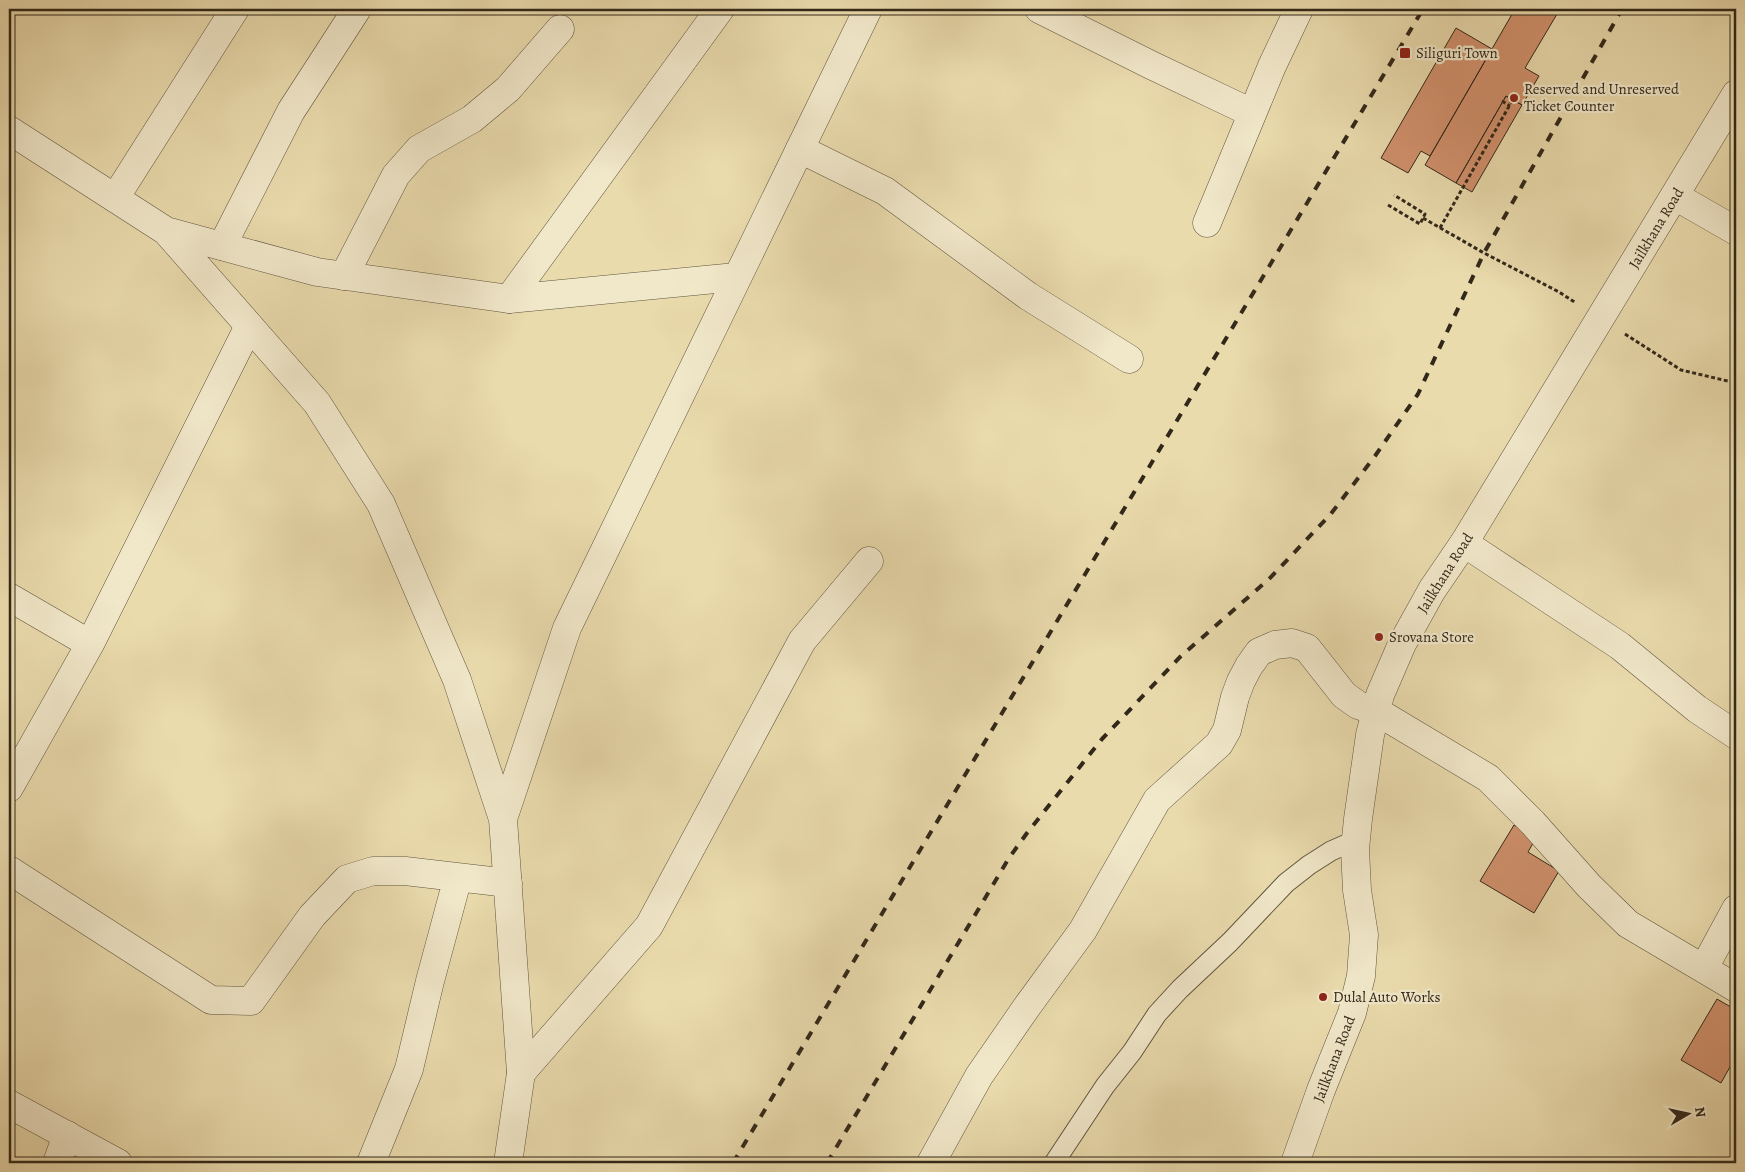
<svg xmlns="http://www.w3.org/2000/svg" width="1745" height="1172" font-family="Alegreya,serif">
<rect width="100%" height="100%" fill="#eadbad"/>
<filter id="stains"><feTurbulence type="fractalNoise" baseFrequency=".004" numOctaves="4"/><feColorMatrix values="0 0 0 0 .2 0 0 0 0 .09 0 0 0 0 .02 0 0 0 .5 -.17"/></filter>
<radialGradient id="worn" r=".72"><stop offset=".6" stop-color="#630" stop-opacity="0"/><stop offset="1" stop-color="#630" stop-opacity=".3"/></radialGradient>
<path fill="#d1916d" stroke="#32281a" d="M1515,9H1560L1525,68L1539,76L1522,105L1506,96L1456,183L1425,165Z
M1456,28L1492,49L1430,156L1421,151L1408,173L1381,158Z
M1506,96L1522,105L1472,192L1456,183Z
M1514,825L1536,838L1528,852L1559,871L1534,913L1480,881Z
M1717,999L1736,1010V1056L1721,1083L1681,1060Z"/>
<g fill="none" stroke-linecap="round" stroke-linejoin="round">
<g stroke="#60553f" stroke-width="21">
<path id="service" d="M1054,1163L1105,1086L1132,1052L1157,1014L1180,989L1230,942L1286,883L1309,865L1331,851L1356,840"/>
</g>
<g stroke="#60553f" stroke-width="29">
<path id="minor" d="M1039,9L1151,65L1252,113
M800,149L885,191L1028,296L1129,359
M1675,196L1736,231
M115,198L235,9
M1207,223L1272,66L1299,9
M222,246L291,111L357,9
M344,276L396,175L419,149L472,119L508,89L560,29
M509,299L720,9
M1464,543L1620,646L1697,709L1736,735
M9,597L90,644
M9,788L90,644L249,326
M9,870L211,1000L251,1001L312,916L347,879L373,871H405L508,883
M1704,968L1736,909
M521,1073L649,926L802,641L869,561
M57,1163L67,1135
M371,1163L409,1069L430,981L458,877
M931,1163L979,1076L1026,1008L1083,930L1157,800L1219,744L1227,730L1235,697L1241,681L1249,666L1259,652L1275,645L1292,643L1307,648L1344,695L1358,705L1376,711L1488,778L1533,823L1589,886L1628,924L1736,988"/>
</g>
<g stroke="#60553f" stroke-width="29">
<path id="tertiary" d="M9,130L166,231L317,272L509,299L736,277
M166,231L317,403L381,504L457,680L503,819
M9,1104L118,1163
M508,1163L521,1073L503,819L567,628L868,9
M1295,1163L1321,1090L1352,1013L1361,976L1364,935L1357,890L1355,849L1358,819L1370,735L1380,695L1402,644L1432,590L1464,543L1736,94"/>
</g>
<path stroke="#32281a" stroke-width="3" stroke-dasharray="4 2.5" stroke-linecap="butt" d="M1502,101L1510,106
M1388,205L1420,224L1425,214L1394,195
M1423,218L1484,253L1559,292L1576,303
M1440,228L1512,101
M1625,334L1681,370L1736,383"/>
<use href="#service" stroke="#f1e8ca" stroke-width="19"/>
<use href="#minor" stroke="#f1e8ca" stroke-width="28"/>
<use href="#tertiary" stroke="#f1e8ca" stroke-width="28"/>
<path stroke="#32281a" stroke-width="4" stroke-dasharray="9 9" stroke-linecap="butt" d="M733,1163L1423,9
M827,1163L1009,858L1027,833L1102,739L1180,657L1269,579L1330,515L1375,456L1418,394L1484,253L1622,9"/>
</g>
<g fill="#8f2418" stroke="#f1e8ca" stroke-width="2">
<rect x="1399" y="47" width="12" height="12" rx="2.5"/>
<circle cx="1514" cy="98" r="5"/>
<circle cx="1379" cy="637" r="5"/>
<circle cx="1323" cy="997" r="5"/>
</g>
<g text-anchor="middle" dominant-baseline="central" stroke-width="4.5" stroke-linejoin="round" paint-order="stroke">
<g font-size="15" fill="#32281a" stroke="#f1e8ca" text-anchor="start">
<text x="1416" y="53">Siliguri Town</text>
<text x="1524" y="89">Reserved and Unreserved<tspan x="1524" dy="17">Ticket Counter</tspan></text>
<text x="1389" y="637">Srovana Store</text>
<text x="1333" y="997">Dulal Auto Works</text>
</g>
<g font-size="15" fill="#32281a" stroke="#f1e8ca">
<text transform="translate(1656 228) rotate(-59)">Jailkhana Road</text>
<text transform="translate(1445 573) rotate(-58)">Jailkhana Road</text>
<text transform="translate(1334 1059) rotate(-69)">Jailkhana Road</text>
</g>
</g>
<rect width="1745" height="1172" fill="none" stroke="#eadbad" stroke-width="30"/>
<rect x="10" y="10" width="1725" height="1152" fill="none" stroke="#32281a" stroke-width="2.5"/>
<rect x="15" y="15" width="1715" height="1142" fill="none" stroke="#32281a"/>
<g transform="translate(1688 1114) rotate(81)" stroke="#f1e8ca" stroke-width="4" paint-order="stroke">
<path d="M0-4L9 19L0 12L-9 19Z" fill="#32281a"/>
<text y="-8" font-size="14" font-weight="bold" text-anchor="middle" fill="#32281a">N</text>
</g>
<rect width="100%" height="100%" filter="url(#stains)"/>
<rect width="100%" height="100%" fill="url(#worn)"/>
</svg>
